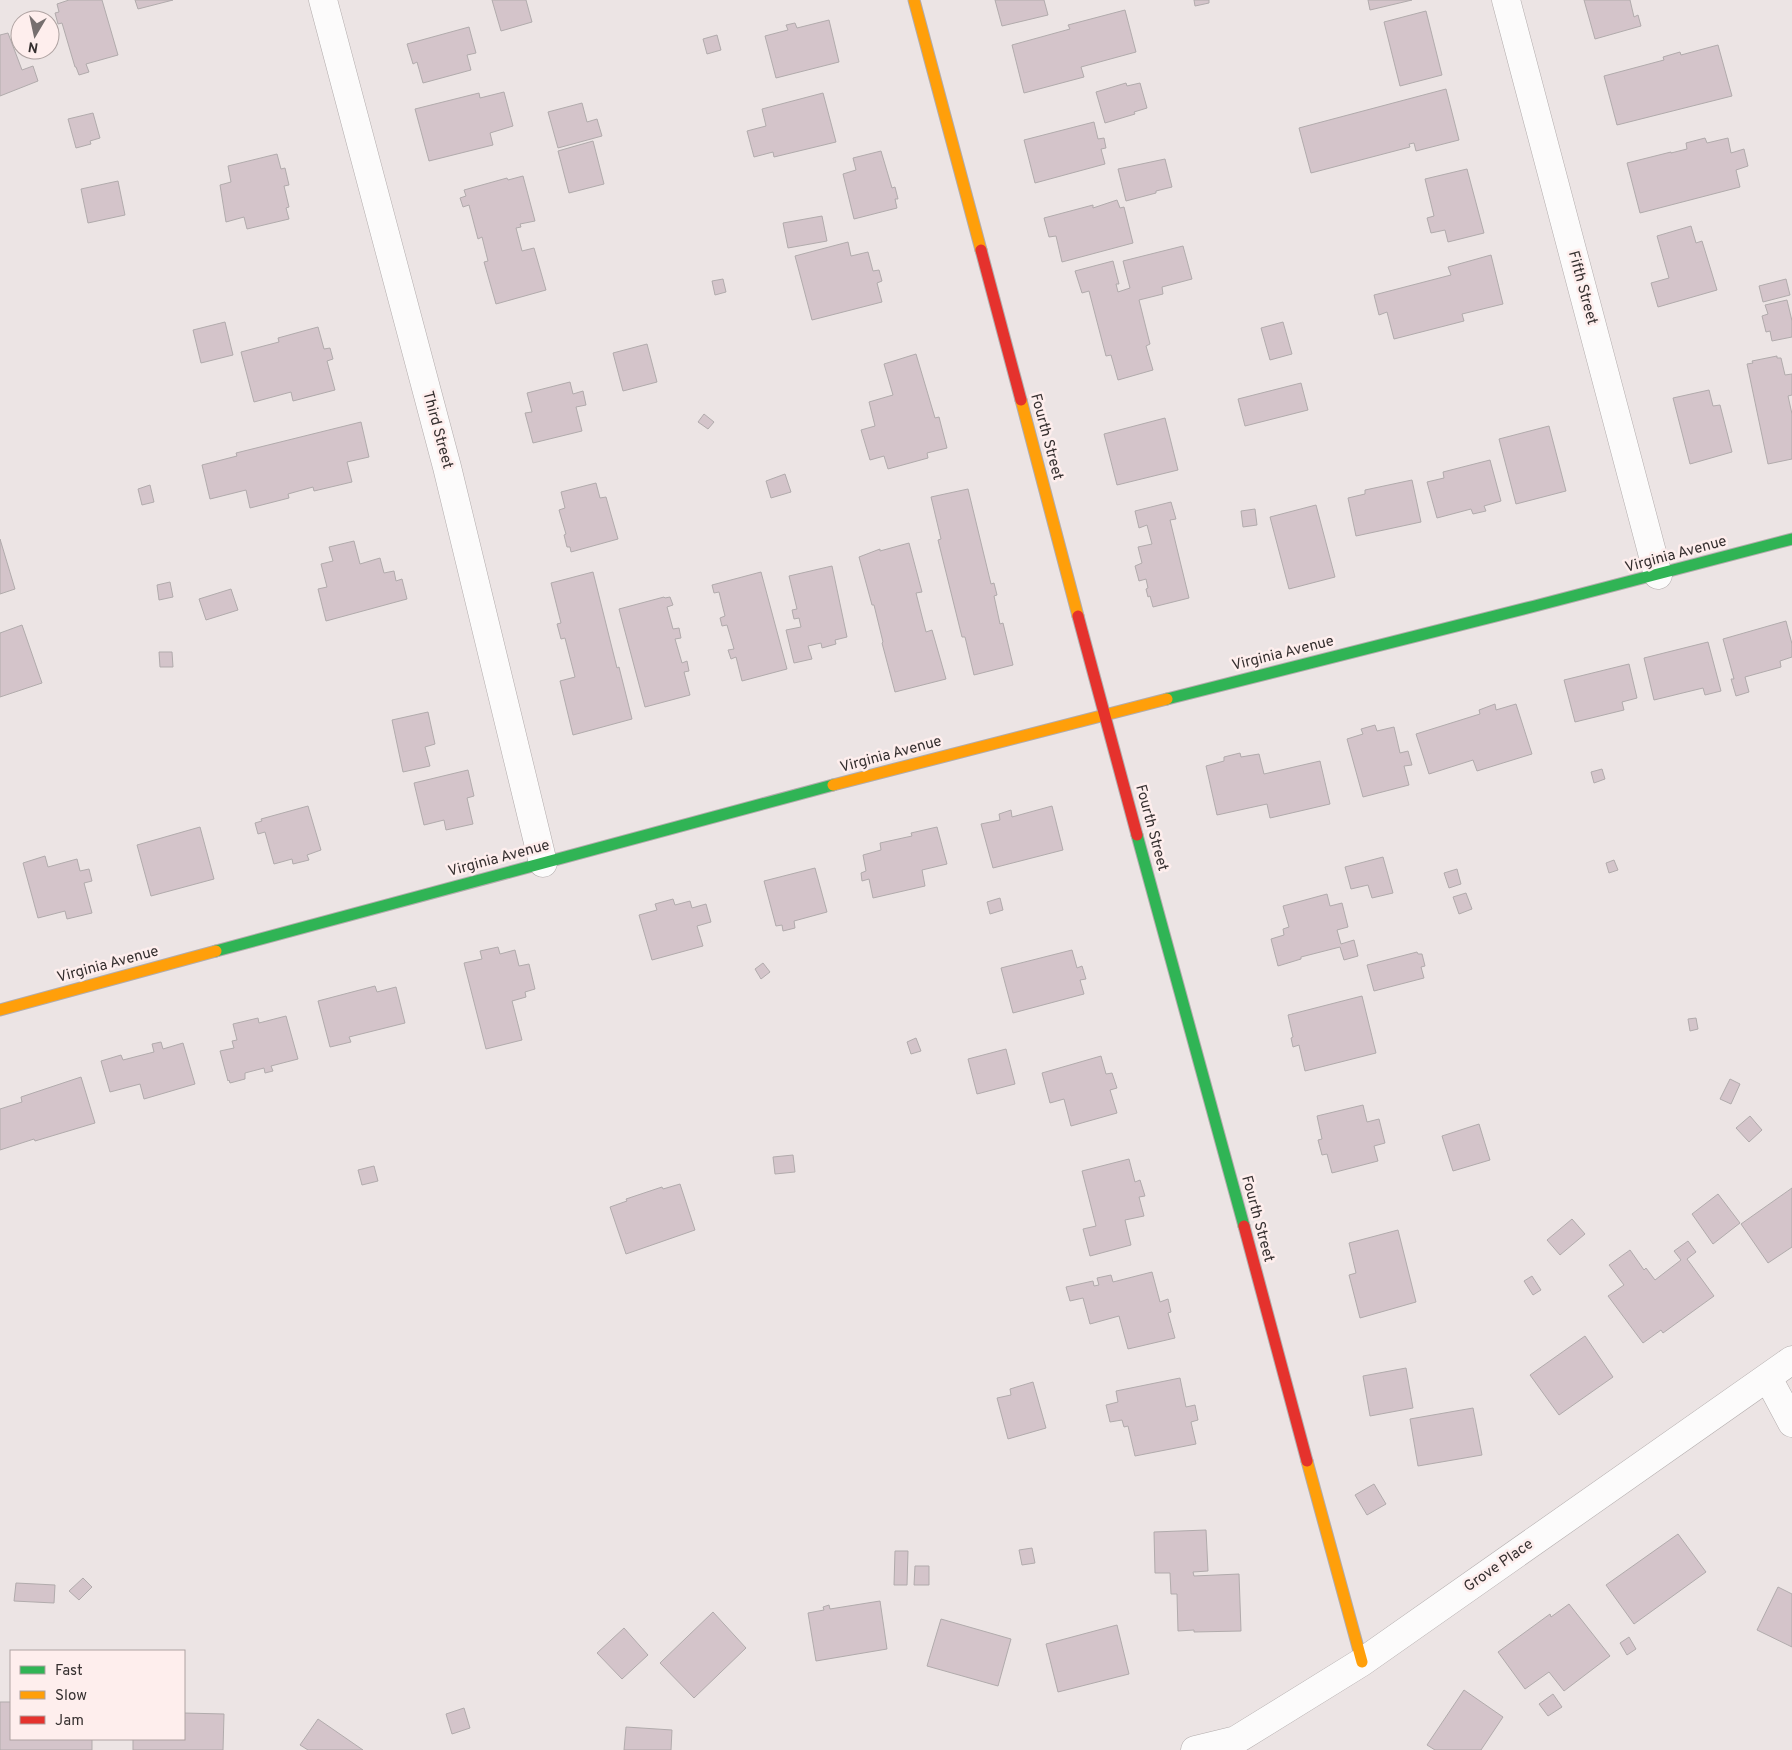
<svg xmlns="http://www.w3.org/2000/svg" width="1792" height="1750" font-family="Overpass,sans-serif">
<rect width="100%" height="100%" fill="#ece4e4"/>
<path fill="#d4c4ca" stroke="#b1abac" d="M69,0H102L118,55L86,64L89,72L79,75L76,67H75L62,23L58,24L55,13L59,12L57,4Z
M135,0H173L138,9Z
M492,0H526L532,22L501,31Z
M995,0H1044L1048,15L1002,26Z
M1194,0H1209V3L1195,6Z
M1368,0H1412L1370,10Z
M1584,0H1630L1634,17L1638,15L1641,26L1595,39Z
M1125,10L1136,52L1081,67L1084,77L1024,93L1012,45L1070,29L1068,25Z
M1426,11L1442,75L1400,86L1384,22Z
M829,20L839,62L776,78L765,36L788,30L786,25L795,23L797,28Z
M469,27L476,53L467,55L471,70L423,83L417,62L413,64L407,44Z
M8,33L22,70L33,66L38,81L0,96V35Z
M717,35L721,50L707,54L703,39Z
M1718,45L1732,96L1617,125L1604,76L1664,60L1663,57L1680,52L1681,55Z
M1126,83L1127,86L1140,83L1147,108L1134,112L1135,114L1105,123L1096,92Z
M1446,89L1459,140L1416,151L1414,143L1409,144L1410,147L1311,173L1299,128Z
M504,92L513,126L490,133L493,145L429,161L415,109L479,93L480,98Z
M823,93L836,142L774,157L773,152L754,157L747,131L766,126L762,109Z
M582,103L587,122L597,119L602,136L558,148L548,112Z
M93,113L100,138L90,141L91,144L76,148L68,119Z
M1094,122L1098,139L1104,138L1106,148L1101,149L1105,164L1035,183L1024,140Z
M1705,138L1707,143L1728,138L1731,153L1744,149L1748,166L1736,170L1740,187L1640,213L1627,163L1671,152V153L1687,149L1686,143Z
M593,141L604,184L569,193L558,151Z
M881,151L892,188L895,187L898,199H895L897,208L854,219L843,174L856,170L853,158Z
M277,154L281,169L285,168L289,185L284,186L289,207L286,208L289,219L247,229L244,217L226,222L220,185L231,182L228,166Z
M1165,159L1172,187L1156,191V193L1126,201L1118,169Z
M1467,169L1484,233L1448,242L1445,230L1431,233L1427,218L1434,216L1425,179Z
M523,176L535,221L520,224L521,227L516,228L522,251L534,248L546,290L496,304L484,262L488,261L482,237L478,239L469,205L463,207L460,198L466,196L464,190L507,178L508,180Z
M118,181L125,215L88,223L81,189Z
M1117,200L1120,208L1124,207L1133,243L1062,262L1056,236L1049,237L1044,218L1093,205V208Z
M822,216L827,241L788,248L783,223Z
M1691,226L1696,243L1702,241L1717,290L1658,307L1651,283L1669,278L1657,236Z
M848,242L851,256L868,252L873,271L879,270L882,281L877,283L882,302L812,320L795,256Z
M1183,246L1192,279L1162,287L1163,294L1139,300L1150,344L1146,346L1153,370L1118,380L1111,355L1106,356L1089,291L1082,293L1075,271L1113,261L1119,284H1116L1118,292L1130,288L1123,261Z
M1491,255L1503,304L1462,314L1464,321L1394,339L1387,312L1379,315L1374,295L1451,275L1448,267Z
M723,279L726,292L715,295L712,281Z
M1786,279L1790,295L1763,302L1759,286Z
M1787,300L1792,321V337L1772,341L1770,331L1766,332L1762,316L1768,314L1765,305Z
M225,322L233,355L201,363L193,330Z
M1283,322L1292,354L1270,360L1261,328Z
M318,327L324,349L330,348L333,359L327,361L335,390L293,401L291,392L254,402L241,352L279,342L278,338Z
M647,344L657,382L623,391L613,353Z
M916,354L935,418L939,417L947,448L927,453L928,458L888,469L884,456L870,460L861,430L875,426L869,402L893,395L884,364Z
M1777,356V358H1781L1785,375L1792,374V395L1788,396L1792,414V459L1768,464L1747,364L1753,363L1752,361Z
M570,382L573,394L583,391L586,405L576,407L582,431L533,443L525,413L532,412L527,393Z
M1301,383L1308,410L1245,426L1238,399Z
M1709,390L1713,406L1720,405L1732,452L1690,464L1673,398Z
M704,414L714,422L708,429L698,422Z
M1165,418L1178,470L1117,485L1104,434Z
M361,422L369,457L347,462L352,482L314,491L313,487L288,494L289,498L250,508L246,490L210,499L202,465L237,456L236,453Z
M1549,426L1566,491L1516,504L1499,439Z
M1490,460L1501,501L1484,506L1486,511L1473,514L1471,509L1437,518L1427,482L1444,478L1443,472Z
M785,474L791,492L771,498L766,481Z
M1412,480L1421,522L1356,536L1348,498L1365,494V490Z
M596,483L600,498L606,497L618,539L571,552L570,547H567L564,535L566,534L559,510L565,508L561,492Z
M150,485L154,502L142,505L138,489Z
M968,489L991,584L994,583L997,595L994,596L1000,624L1003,623L1013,665L974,675L965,637H962L938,540L941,539L931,497Z
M1171,502L1176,519L1170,520L1189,598L1153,607L1150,596L1148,597L1146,589L1148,588L1146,579L1139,581L1135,566L1142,563L1138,547L1152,544L1147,525L1139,528L1135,511Z
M1316,505L1335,577L1289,589L1270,517Z
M1255,509L1257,525L1243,527L1241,511Z
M0,539L15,589L0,594Z
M354,541L360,564L380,558L384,573L394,571L396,581L402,579L407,599L326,621L318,589L327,587L321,564L333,561L329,547Z
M909,543L922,592L916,593L926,632L932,630L946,679L895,692L882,643L883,642L874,605H872L859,557L880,549V551Z
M832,566L847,637L835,640L836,644L822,648L821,643L808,646L812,659L794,663L786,630L801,627L799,618L794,619L792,610L797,609L789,576Z
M593,572L617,668L619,667L632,719L573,735L560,681L575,677L565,638L561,639L557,624L561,623L551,583Z
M761,572L787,669L742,681L736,657L731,659L728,650L734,649L727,625L722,626L720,618L725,616L719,592L714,593L712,585Z
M170,582L173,597L159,600L157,585Z
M231,589L238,610L206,620L199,599Z
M664,597L665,598L670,597L673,605L667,607L673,629L679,628L681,638L675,639L682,663L687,661L689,671L684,672L690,695L645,707L619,609Z
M1786,621L1792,644V657L1780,661L1781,667L1745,677L1749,692L1736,696L1731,679H1734L1723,639Z
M22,625L42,683L0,697V633Z
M1708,642L1721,691L1705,695L1703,688L1654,700L1644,658Z
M159,652H172L173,667H160Z
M1629,664L1637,698L1622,702L1624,710L1575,722L1564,680Z
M1495,704L1496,710L1516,704L1532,754L1477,771L1473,760L1429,774L1416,734L1480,714L1479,710Z
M428,712L435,744L425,747L430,766L403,772L392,720Z
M1375,725L1377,731L1394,727L1400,753L1408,751L1412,765L1404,766L1409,785L1363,797L1347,739L1363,734L1361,729Z
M1240,753L1241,757L1259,754L1264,774L1320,761L1330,804L1270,818L1267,804L1217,815L1206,766L1224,761V757Z
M1602,769L1605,779L1594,783L1591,772Z
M468,770L474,796L467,798L473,824L446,830L444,820L424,825L414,783Z
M308,806L321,850L307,855L309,860L293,864L292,859L274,864L265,832L258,834L255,823L262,821L261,819Z
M1052,806L1063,850L993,868L981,824L1000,820L999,814L1011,810L1012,817Z
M200,827L214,879L151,896L137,845Z
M937,827L947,864L922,870L925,886L873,898L869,879L862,881L861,873L866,871L863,855L881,850L880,843L912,836L911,833Z
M45,856L48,867L77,859L80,871L89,869L92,881L84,883L92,913L67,919L65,911L38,918L23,863Z
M1383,857L1393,893L1372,898L1368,885L1351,889L1345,867Z
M1614,860L1618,870L1609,873L1606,863Z
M815,868L827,912L794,921L795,928L783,931L782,925L776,926L764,881Z
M1457,869L1461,884L1449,888L1444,873Z
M1466,893L1472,909L1459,914L1453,897Z
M1327,894L1330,906L1342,903L1348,927L1337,930L1341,944L1354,940L1358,956L1344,960L1340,947L1301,957V959L1278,966L1271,939L1284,935L1283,929L1289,927L1283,906Z
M1000,898L1003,910L990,914L987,902Z
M673,899L675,905L690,901L692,908L706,904L711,922L697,926L703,946L652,960L639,915L657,910L655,904Z
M498,947L500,954L515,950L519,966L529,964L535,989L525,992L526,997L512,1001L522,1040L486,1049L464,963L482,959L480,951Z
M1072,950L1077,968L1082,966L1086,979L1080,980L1084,994L1013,1013L1001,968Z
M1417,952L1418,954H1422L1425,966L1421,967L1424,978L1374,991L1367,965Z
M763,963L770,972L761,979L755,969Z
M375,986L377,992L396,987L405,1023L349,1037L351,1042L330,1047L318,1001Z
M1362,996L1376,1053L1305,1071L1299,1045L1293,1047L1291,1038L1293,1037L1288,1015Z
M286,1016L298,1059L271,1066L273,1071L265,1073L264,1068L245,1073V1079L230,1083L229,1080L228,1081L220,1051L234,1048L232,1041L237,1040L233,1024L258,1018L259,1023Z
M1696,1018L1698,1029L1690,1031L1688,1019Z
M916,1038L921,1051L911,1054L907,1042Z
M161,1042L163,1049L183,1043L195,1084L144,1099L140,1084L110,1092L101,1061L121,1055L123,1060L154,1052L152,1044Z
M1006,1049L1015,1084L977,1094L968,1059Z
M1101,1056L1106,1074L1112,1073L1117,1088L1110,1090L1117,1113L1071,1126L1064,1099L1050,1103L1042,1073Z
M81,1077L95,1123L35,1141L34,1139L0,1150V1109L22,1102L21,1097Z
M1730,1079L1740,1084L1731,1104L1720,1099Z
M1363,1105L1367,1122L1379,1119L1385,1143L1374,1146L1378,1161L1332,1173L1327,1154L1322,1155L1318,1140L1322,1139L1317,1116Z
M1750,1116L1762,1130L1749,1142L1736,1128Z
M1479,1124L1490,1160L1453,1171L1442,1136Z
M793,1155L795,1172L775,1174L773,1157Z
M1129,1159L1135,1182L1140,1180L1145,1196L1139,1197L1144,1216L1125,1220L1131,1245L1090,1256L1083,1229L1096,1226L1082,1171Z
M374,1166L378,1181L362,1185L358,1170Z
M680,1184L695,1230L626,1254L610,1207L627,1201L626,1199L662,1187L663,1189Z
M1792,1188V1247L1768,1263L1741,1224Z
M1718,1194L1740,1223L1713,1244L1692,1214Z
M1572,1219L1585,1234L1560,1255L1547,1240Z
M1398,1230L1416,1302L1360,1318L1349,1275L1356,1273L1349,1243Z
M1688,1241L1696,1252L1687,1259L1714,1296L1663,1333L1661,1330L1643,1343L1608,1296L1624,1285L1609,1265L1630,1250L1644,1270L1646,1268L1655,1280L1681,1260L1674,1251Z
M1152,1272L1160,1302L1168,1299L1171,1312L1168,1313L1175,1338L1128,1349L1119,1316L1090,1324L1083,1298L1070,1301L1066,1287L1093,1281L1094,1286L1099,1285L1097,1278L1111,1275L1113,1282Z
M1532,1276L1541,1290L1533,1295L1524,1281Z
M1585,1336L1613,1377L1559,1415L1530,1375Z
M1406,1368L1413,1408L1370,1416L1363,1376Z
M1180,1378L1186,1407L1195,1405L1198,1420L1191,1422L1196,1444L1135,1456L1128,1426L1124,1427L1122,1420L1110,1422L1106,1405L1118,1402L1116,1391Z
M1033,1382L1046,1428L1008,1439L997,1398L1011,1395L1010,1389Z
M1473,1408L1482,1455L1418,1466L1410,1419Z
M1374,1484L1386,1504L1367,1515L1355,1495Z
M1206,1530L1208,1571L1193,1572L1194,1576L1239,1574L1241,1631L1194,1632V1630L1178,1631L1177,1594H1171L1170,1573H1155L1154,1532Z
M1678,1534L1706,1572L1634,1624L1606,1585Z
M1032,1548L1035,1563L1022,1565L1019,1550Z
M895,1551H908L907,1585H894Z
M915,1566H929V1585H914Z
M83,1578L92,1587L79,1600L69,1591Z
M16,1583L55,1585L54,1603L14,1601Z
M1778,1587L1792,1594V1647L1757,1630Z
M880,1601L887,1649L816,1661L808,1613L824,1610L823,1607L829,1605L830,1609Z
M1569,1604L1610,1656L1564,1691L1549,1672L1525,1689L1498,1652L1550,1614L1551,1617Z
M713,1612L746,1648L694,1698L660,1663Z
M941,1619L1011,1639L998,1686L927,1666Z
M1117,1625L1129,1674L1058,1692L1046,1644Z
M624,1628L648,1655L622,1679L597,1653Z
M1629,1637L1636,1649L1627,1655L1620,1643Z
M1464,1690L1503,1717L1481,1750H1435L1427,1745Z
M1553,1694L1562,1707L1548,1716L1539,1704Z
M0,1702H11V1739H92V1750H0Z
M464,1708L470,1728L452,1734L446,1714Z
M184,1713L224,1714L223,1750H133V1739H184Z
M318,1719L334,1730L363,1750H308L300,1745Z
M626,1727L672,1730L671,1750H624Z"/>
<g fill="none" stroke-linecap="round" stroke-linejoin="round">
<g stroke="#b2acac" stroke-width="29">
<path id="street" d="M323,0L447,467L543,863
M1506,0L1658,575
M1768,1378L1792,1423
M1195,1750L1236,1740L1362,1662L1792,1360"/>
</g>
<g stroke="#b2acac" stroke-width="13">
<path id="fast" d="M1167,699L1535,606L1792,539
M1137,835L1244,1226
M216,951L833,785"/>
</g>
<g stroke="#b2acac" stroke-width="13">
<path id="slow" d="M914,0L981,250
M1021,400L1078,616
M833,785L1167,699
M0,1010L216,951
M1307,1461L1362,1662"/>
</g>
<g stroke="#b2acac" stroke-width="13">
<path id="jam" d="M981,250L1021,400
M1078,616L1137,835
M1244,1226L1307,1461"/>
</g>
<use href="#street" stroke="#fcfbfb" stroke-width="28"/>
<use href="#fast" stroke="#30b455" stroke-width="11"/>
<use href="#slow" stroke="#ff9f0a" stroke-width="11"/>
<use href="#jam" stroke="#e5322d" stroke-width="11"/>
</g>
<g text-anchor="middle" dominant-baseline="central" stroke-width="5" stroke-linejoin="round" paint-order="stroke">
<g font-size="15" fill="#363030" stroke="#feeeed">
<text transform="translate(1582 288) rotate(75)">Fifth Street</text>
<text transform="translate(437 430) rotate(75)">Third Street</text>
<text transform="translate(1046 437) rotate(75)">Fourth Street</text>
<text transform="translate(1676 555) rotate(-15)">Virginia Avenue</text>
<text transform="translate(1283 654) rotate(-14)">Virginia Avenue</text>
<text transform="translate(891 755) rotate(-15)">Virginia Avenue</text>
<text transform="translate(1151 828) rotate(75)">Fourth Street</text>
<text transform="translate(499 859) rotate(-15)">Virginia Avenue</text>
<text transform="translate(108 965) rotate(-15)">Virginia Avenue</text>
<text transform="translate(1257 1219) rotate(75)">Fourth Street</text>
<text transform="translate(1499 1566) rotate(-35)">Grove Place</text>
</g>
</g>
<rect x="10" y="1650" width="175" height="90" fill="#feeeed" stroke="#aea2a1"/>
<rect x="20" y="1666" width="25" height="8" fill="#30b455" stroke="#aea2a1"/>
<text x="55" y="1675" font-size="15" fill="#363030">Fast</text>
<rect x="20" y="1691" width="25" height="8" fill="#ff9f0a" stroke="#aea2a1"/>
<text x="55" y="1700" font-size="15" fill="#363030">Slow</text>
<rect x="20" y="1716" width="25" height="8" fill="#e5322d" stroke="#aea2a1"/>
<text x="55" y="1725" font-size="15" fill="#363030">Jam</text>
<g transform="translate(35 35) rotate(189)"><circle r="24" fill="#feeeed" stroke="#aea2a1"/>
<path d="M0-4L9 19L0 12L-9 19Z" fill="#766f6f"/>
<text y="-8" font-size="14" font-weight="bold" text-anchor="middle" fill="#363030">N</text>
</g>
</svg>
